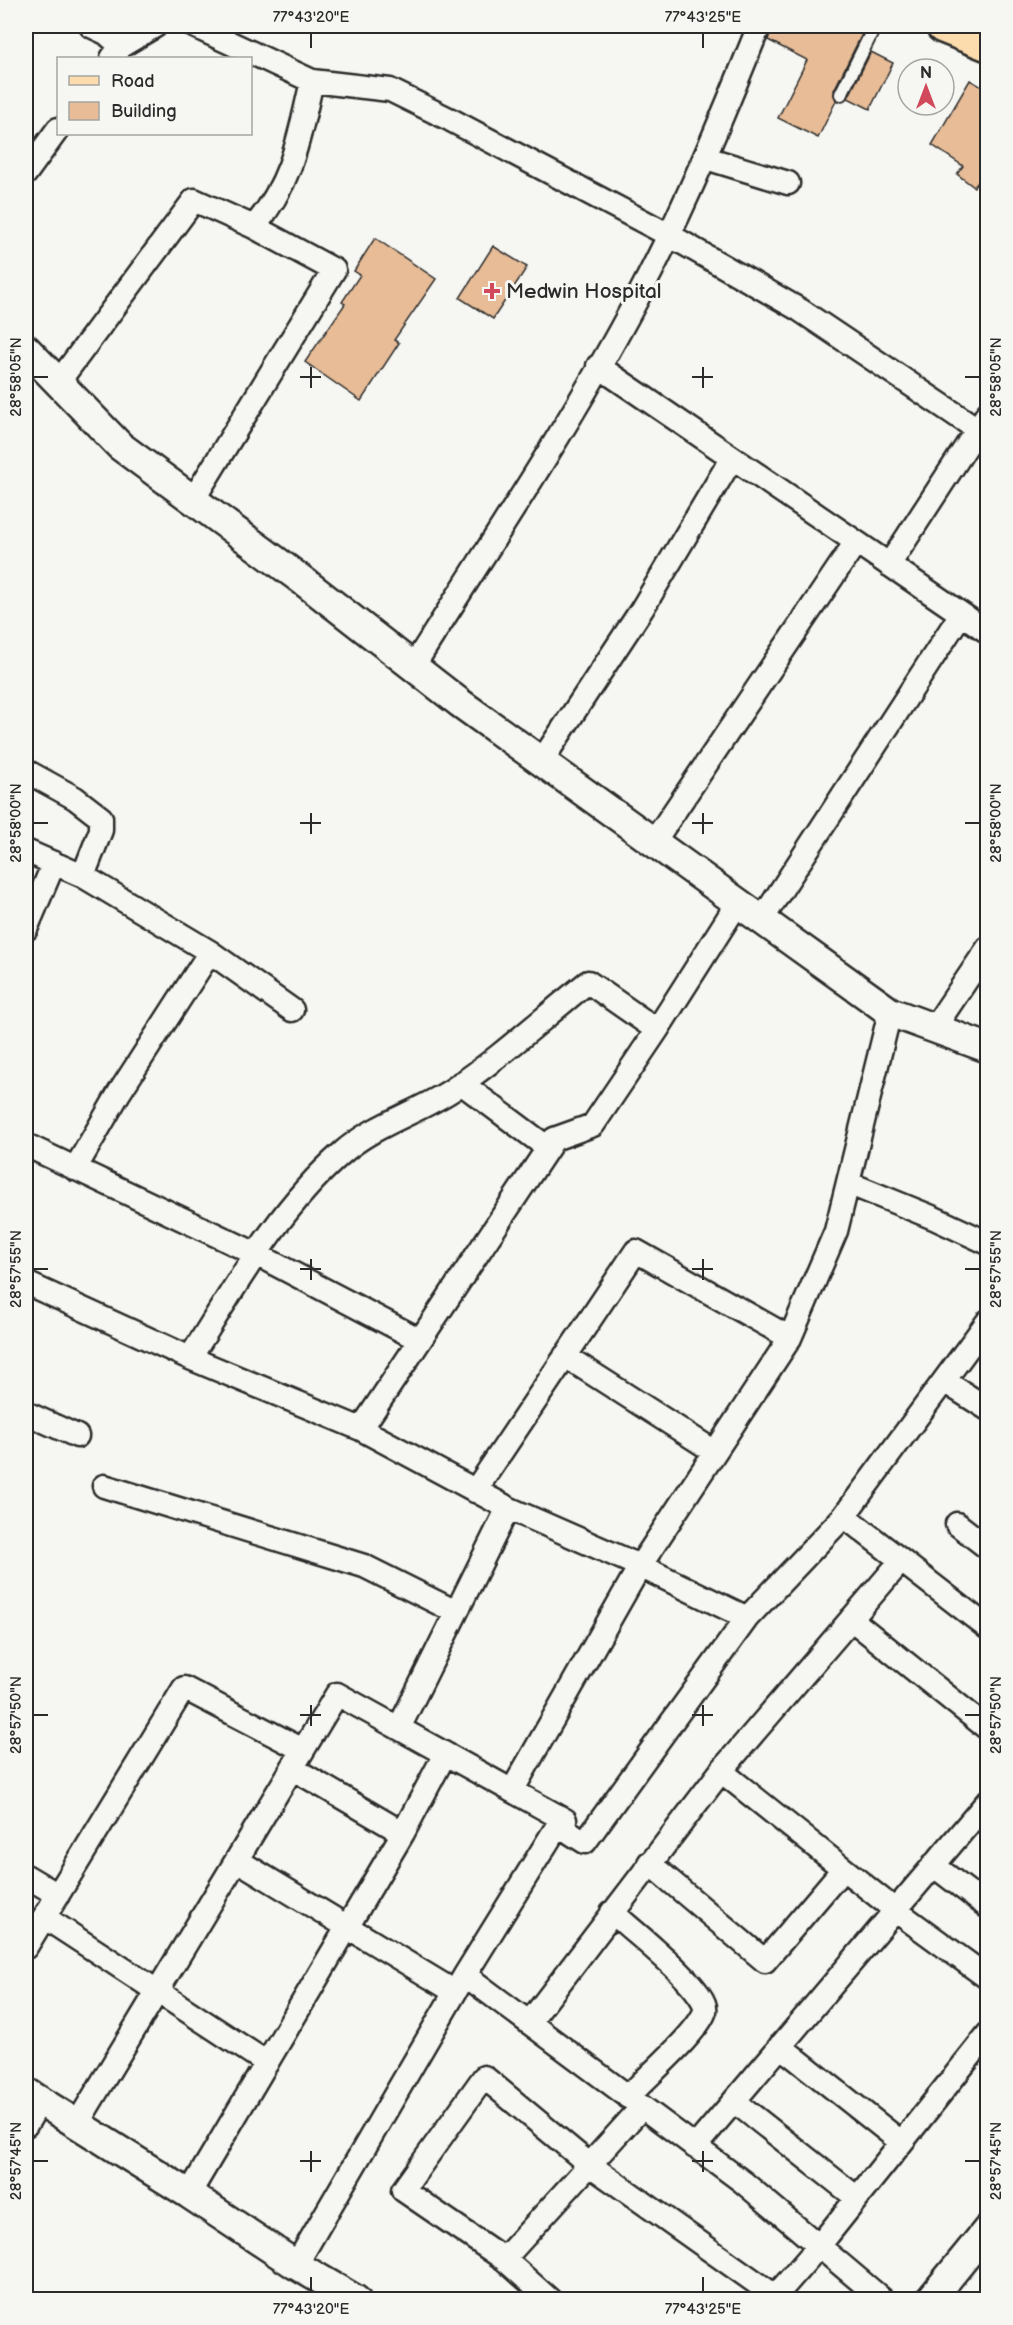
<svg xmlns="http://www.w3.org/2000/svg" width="1013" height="2325" font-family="'Balsamiq Sans',sans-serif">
<rect width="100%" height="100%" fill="#f6f6f2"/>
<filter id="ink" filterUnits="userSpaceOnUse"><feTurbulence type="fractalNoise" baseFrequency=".0167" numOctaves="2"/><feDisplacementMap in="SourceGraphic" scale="12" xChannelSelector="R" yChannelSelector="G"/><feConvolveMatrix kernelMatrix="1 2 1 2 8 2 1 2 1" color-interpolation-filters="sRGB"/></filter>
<g filter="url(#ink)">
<path fill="#e7bc97" stroke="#2b2b2b" stroke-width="1.5" d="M772,26H843L862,34L834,90L836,101L818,138L778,118L807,60L768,40Z
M871,52L893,63L870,109L848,98Z
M970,80L987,90V171L974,187L957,174L963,166L932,145Z
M375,238L436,279L394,340L399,343L361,401L305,362L345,304L342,302L360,275L354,271Z
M493,246L527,267L493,319L460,298Z"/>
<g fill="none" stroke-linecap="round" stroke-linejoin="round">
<g stroke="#2b2b2b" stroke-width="16">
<path id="service" d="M841,94L875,26"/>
</g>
<g stroke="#2b2b2b" stroke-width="27">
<path id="minor" d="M91,26L106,33L121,46
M194,26L312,81L390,90L451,120L669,235L800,310L977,429
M112,58L121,46L155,26
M706,158L788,183
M26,173L58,129
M254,227C293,181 299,137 312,81
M598,366L988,632
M57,384L194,200L254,227L334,270L193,500
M889,565L988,413
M413,667C489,545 570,426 637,299C684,210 722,118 759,26
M541,762L642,609L732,458
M26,771L75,798L101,818V830L83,876
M653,843L856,542
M26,851L83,876L210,952L292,1010
M761,921L961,614
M26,929L54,863
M934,1028L988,948
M461,1083L548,1148
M26,1145L256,1254L420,1340
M75,1169L119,1093L210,952
M848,1183L934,1218L988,1243
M26,1283L190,1358L361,1429L508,1508L640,1566L747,1618
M790,1338L836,1231L890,1012
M565,1356L715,1452
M190,1358C235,1287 278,1209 342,1153C373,1125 417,1113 452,1090C500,1058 544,1017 588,982L657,1030
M944,1381L988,1409
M26,1413L77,1436
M361,1429L554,1139L593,1125L657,1030L737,904
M104,1486L364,1566L456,1612
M475,1491L636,1251L790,1338L640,1566L512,1791
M844,1516L988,1628
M957,1524L988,1548
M851,1619L988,1729
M399,1728L508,1508
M721,1771L895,1910L988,1978
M403,1833L445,1754
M237,1860L455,1992
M649,1863L765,1961L843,1869
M933,1865L988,1907
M26,1876L58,1895
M612,1912C628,1927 711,1992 705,2011C698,2033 646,2077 628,2097
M44,1917L267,2063
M26,1947L184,1688L303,1750
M465,1975L743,2182L883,2300
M529,2023L721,1771L901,1561
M780,2046L901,2142
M734,2101L857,2198
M77,2124L337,1694L565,1820L558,1825
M26,2125L40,2101
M695,2147L988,1801
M189,2194L403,1833L292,1768
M504,2259L403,2190L484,2077L590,2165L775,2296
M296,2265L465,1975L558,1825L585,1842L747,1618L844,1516L988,1321
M550,2300L504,2259L642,2107
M772,2300L819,2246L988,2034"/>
</g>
<g stroke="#2b2b2b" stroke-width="33">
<path id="tertiary" d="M26,349L120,446L302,580L460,703L890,1012L988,1048
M26,2092L189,2194L296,2265L356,2300
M930,2300L988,2229"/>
</g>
<g stroke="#2b2b2b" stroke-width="38">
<path id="primary" d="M943,26L988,44"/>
</g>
<use href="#service" stroke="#f6f6f2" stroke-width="12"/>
<use href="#minor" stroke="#f6f6f2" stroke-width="22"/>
<use href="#tertiary" stroke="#f6f6f2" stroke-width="28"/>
<use href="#primary" stroke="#fcdcac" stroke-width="33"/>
</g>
</g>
<path fill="none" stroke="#2b2b2b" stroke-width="2" d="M311,33V48M703,33V48M311,367V388M703,367V388M33,377H48M300,377H321M692,377H713M965,377H980M311,813V834M703,813V834M33,823H48M300,823H321M692,823H713M965,823H980M311,1259V1280M703,1259V1280M33,1269H48M300,1269H321M692,1269H713M965,1269H980M311,1705V1726M703,1705V1726M33,1715H48M300,1715H321M692,1715H713M965,1715H980M311,2151V2172M703,2151V2172M33,2161H48M300,2161H321M692,2161H713M965,2161H980M311,2277V2292M703,2277V2292"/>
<path fill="#d1495b" stroke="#f6f6f2" stroke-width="2" d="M489 282h6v6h6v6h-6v6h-6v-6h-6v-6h6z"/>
<g text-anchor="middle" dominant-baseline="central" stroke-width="6" stroke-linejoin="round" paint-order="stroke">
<g font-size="21" fill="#2b2b2b" stroke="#f6f6f2" text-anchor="start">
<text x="506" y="291">Medwin Hospital</text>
</g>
</g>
<rect width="1013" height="2325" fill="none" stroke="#f6f6f2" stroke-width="66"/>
<rect x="57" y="57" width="195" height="78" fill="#f6f6f2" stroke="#a5a5a2" stroke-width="1.5"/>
<rect x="69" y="76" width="30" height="9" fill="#fcdcac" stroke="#a5a5a2" stroke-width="1.5"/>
<text x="111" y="87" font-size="18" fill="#2b2b2b">Road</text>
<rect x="69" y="102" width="30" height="18" fill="#e7bc97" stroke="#a5a5a2" stroke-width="1.5"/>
<text x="111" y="117" font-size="18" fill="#2b2b2b">Building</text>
<g transform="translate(926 87)"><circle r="28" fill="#f6f6f2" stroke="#a5a5a2" stroke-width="1.5"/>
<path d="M0-4.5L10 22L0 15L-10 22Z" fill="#d1495b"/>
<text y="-9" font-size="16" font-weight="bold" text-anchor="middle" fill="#2b2b2b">N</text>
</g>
<rect x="33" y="33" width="947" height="2259" fill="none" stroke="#2b2b2b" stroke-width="2"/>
<g font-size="15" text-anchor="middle" fill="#2b2b2b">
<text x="311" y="22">77°43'20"E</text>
<text x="703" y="22">77°43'25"E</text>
<text transform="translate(16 377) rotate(-90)" y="5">28°58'05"N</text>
<text transform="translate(996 377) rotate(-90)" y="5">28°58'05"N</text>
<text transform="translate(16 823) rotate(-90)" y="5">28°58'00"N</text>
<text transform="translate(996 823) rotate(-90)" y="5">28°58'00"N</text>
<text transform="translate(16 1269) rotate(-90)" y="5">28°57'55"N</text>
<text transform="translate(996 1269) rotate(-90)" y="5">28°57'55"N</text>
<text transform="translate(16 1715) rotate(-90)" y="5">28°57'50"N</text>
<text transform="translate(996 1715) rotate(-90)" y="5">28°57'50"N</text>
<text transform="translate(16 2161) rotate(-90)" y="5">28°57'45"N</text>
<text transform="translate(996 2161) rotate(-90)" y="5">28°57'45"N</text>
<text x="311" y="2314">77°43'20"E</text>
<text x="703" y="2314">77°43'25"E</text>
</g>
</svg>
